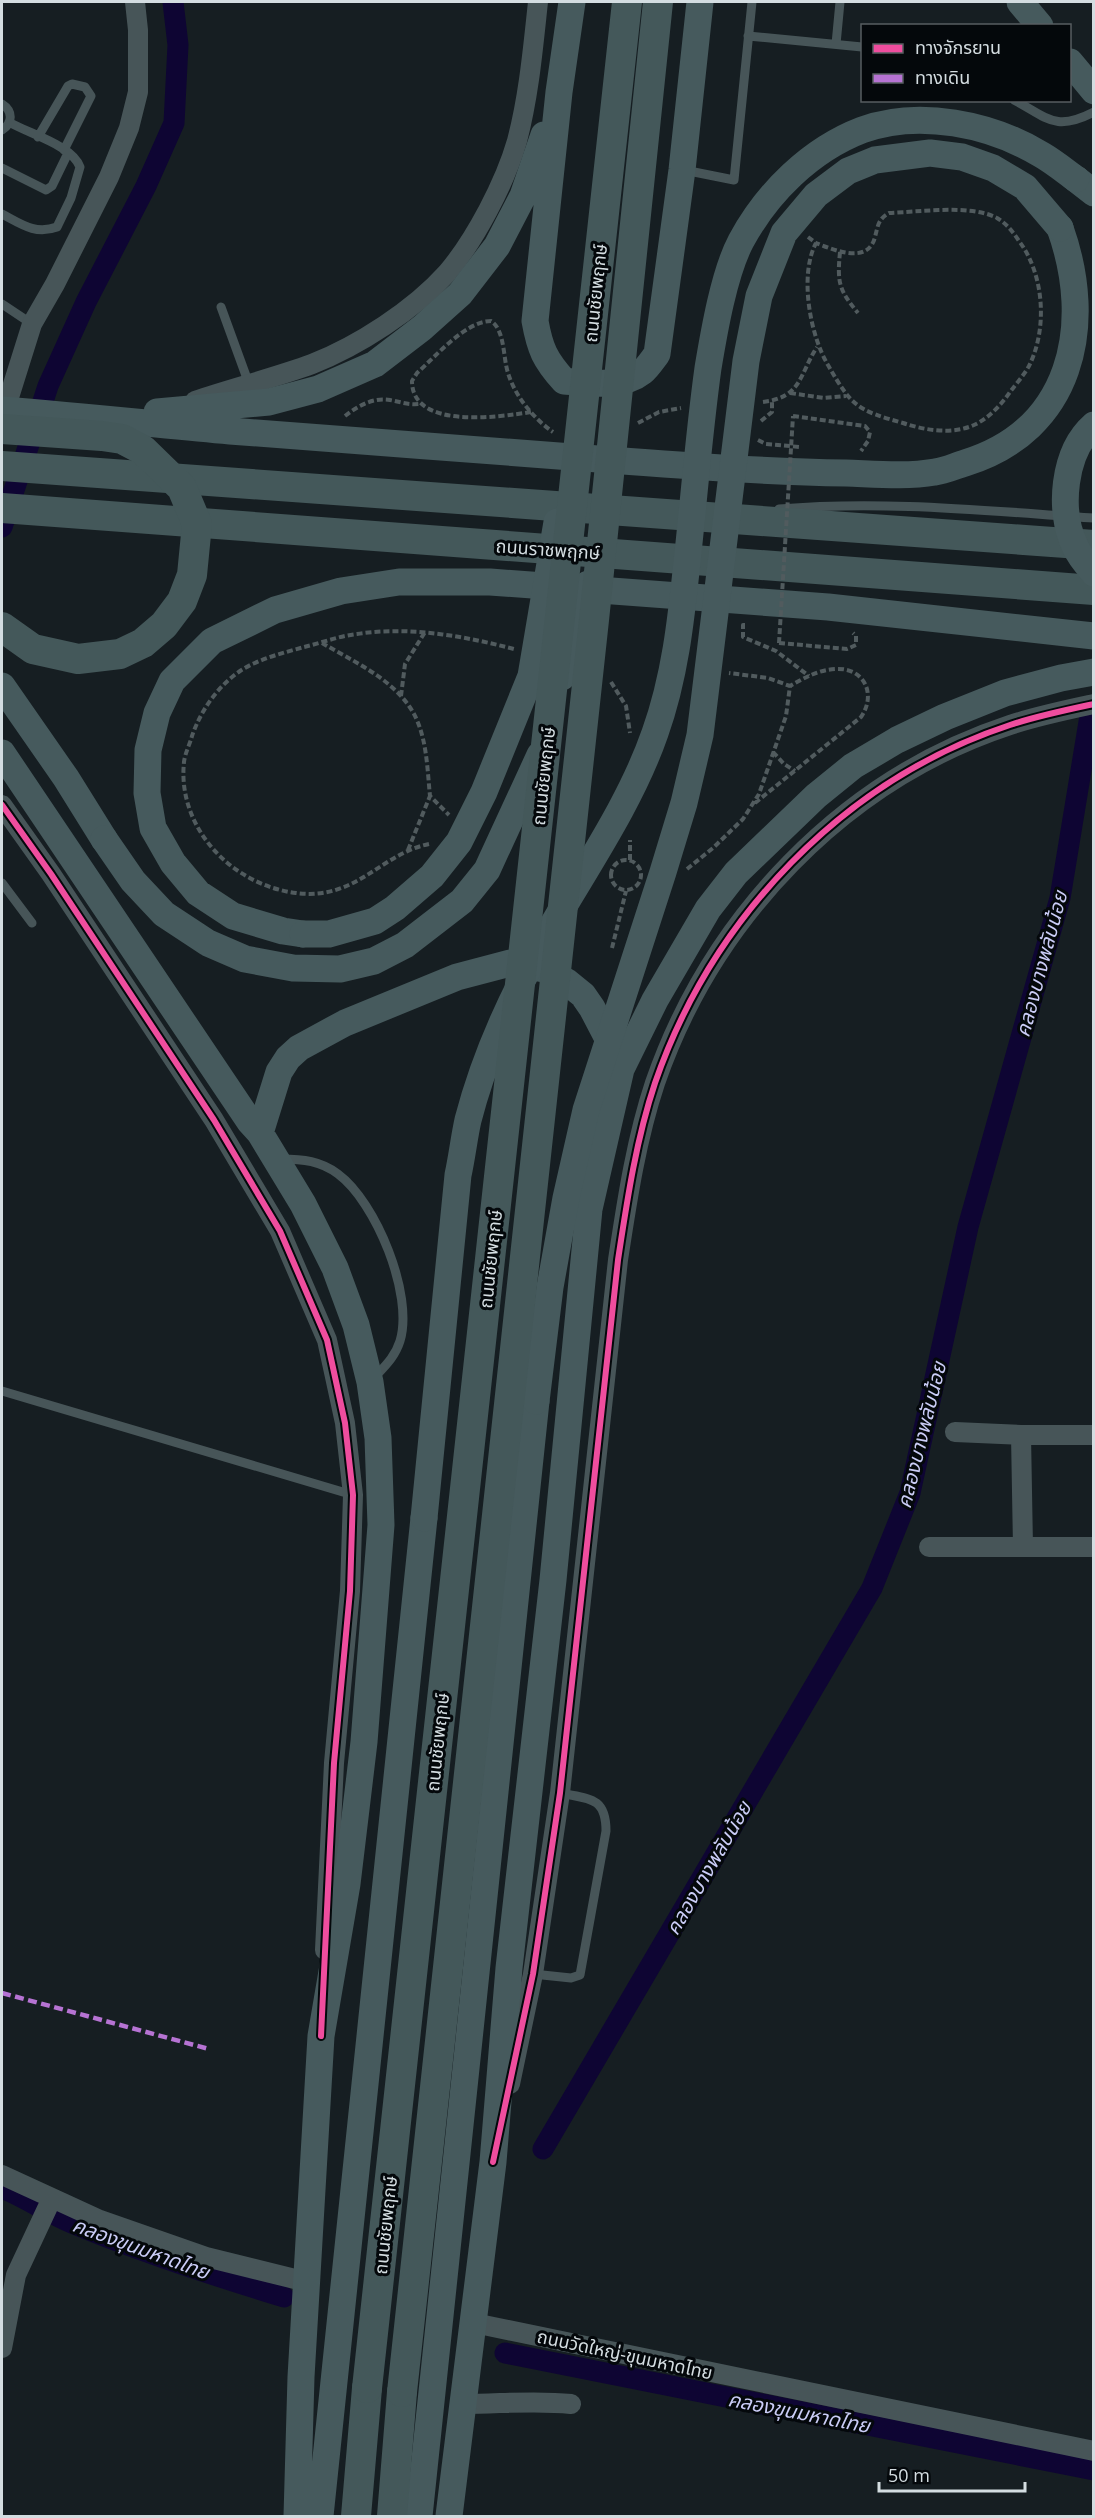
<svg xmlns="http://www.w3.org/2000/svg" width="1095" height="2518" font-family="'Open Sans','Noto Sans Thai',sans-serif">
<rect width="100%" height="100%" fill="#161e22"/>
<g fill="none" stroke-linecap="round" stroke-linejoin="round">
<path stroke="#0e0533" stroke-width="21" d="M2,527L48,386L86,302L146,186L174,123L178,45L173,2
M543,2149L872,1588L910,1493L968,1227L1060,898L1090,716
M2,2188C26,2198 48,2213 72,2223C141,2252 212,2275 284,2297
M505,2353L1094,2470"/>
<path stroke="#515b5e" stroke-width="4" stroke-dasharray="6 3" stroke-linecap="butt" d="M808,237L816,243C799,275 810,335 828,365C852,407 857,410 903,423C924,430 952,435 974,425C989,418 1001,405 1010,392C1016,384 1024,375 1029,366C1048,328 1044,274 1019,241C1013,232 1007,224 997,218C971,204 919,212 889,213C878,219 878,226 875,237C868,265 834,250 816,243
M840,252C837,283 839,290 858,313
M790,393L824,398L846,396
M763,402C802,397 799,375 817,347
M531,412C499,417 412,430 412,381L417,373C436,356 466,321 491,321C505,330 503,358 508,373C515,396 533,418 553,432
M345,416C358,406 373,397 390,400C401,402 408,405 419,404
M793,416L865,426L870,432L868,441L861,451
M761,421L772,412V401
M638,423L659,412L681,408
M758,440L766,444L800,447
M745,625H743V637L776,651L809,676
M322,643C351,660 389,677 409,706C427,731 427,767 430,796L449,815
M779,643L847,649L856,645V636L853,633
M611,682L626,706L630,733
M401,696L405,664L425,632
M773,752L784,764L795,771
M755,803L861,717C877,694 864,667 835,669C818,670 804,678 790,686
M429,844C380,854 356,901 296,893C232,885 177,828 184,762C185,753 190,744 192,736C201,710 218,686 240,671C258,659 283,653 304,647C321,643 339,636 357,634C409,626 464,636 514,649
M408,850L430,796
M611 875a15 15 0 1 1 30 0a15 15 0 1 1-30 0Z
M630,860V840
M687,869L713,848L743,819L759,794L786,716L790,686L768,678L729,673
M612,948L626,891"/>
<path stroke="#475558" stroke-width="9" d="M748,36L862,47
M836,44L840,2
M1014,100C1048,118 1055,132 1094,112
M2,104C13,111 13,123 2,130
M38,137L68,86L72,84L85,87L91,96L64,150
M2,168L46,190L52,186L68,153
M684,170L734,180L752,2
M2,214C21,224 35,235 57,227L71,198L80,167C72,145 29,134 9,122
M2,304L32,324
M221,307L249,384
M779,509C884,500 988,511 1094,518
M2,883L32,923
M281,1159C303,1159 321,1161 338,1174C376,1202 414,1295 400,1341C395,1357 385,1366 374,1378
M2,1391L353,1495
M533,1974L571,1978L580,1975L606,1831C606,1796 588,1799 560,1793"/>
<path stroke="#475558" stroke-width="20" d="M195,401C233,388 274,378 312,364C358,346 414,310 447,273C475,240 505,183 517,141C529,95 533,48 538,2
M5,410L32,324L55,284L109,177L129,128L138,92V30L135,2
M2,805L51,874L214,1120L280,1231L327,1340L345,1423L353,1495L350,1591L334,1763L325,1950
M955,1432L1021,1435H1094
M1021,1435L1023,1547
M929,1547H1094
M510,2084L533,1974L560,1793L618,1260C627,1201 636,1140 655,1083C712,918 843,780 1010,725C1037,716 1066,710 1094,704
M2,2175L100,2220L206,2257L307,2282
M474,2323L1094,2451
M2,2348L16,2275L52,2198
M464,2404C500,2404 535,2400 571,2404"/>
<path stroke="#465a5d" stroke-width="27" d="M572,2L559,92L535,321C540,349 545,360 564,381C588,383 622,388 642,372C648,367 653,359 657,354L682,170L700,2
M1020,2L1040,26
M1070,62L1094,91
M1076,179L1094,193
M2,410C78,416 154,424 230,431C357,441 484,450 611,460C689,466 767,472 846,473C875,474 906,477 935,472C945,471 955,466 965,463C1072,430 1095,326 1060,228
M157,412L269,402L318,389L375,364L422,328L460,294L497,246L523,196L544,135
M2,686L66,778L104,839
M2,753L250,1122L260,1133L303,1204L335,1268L356,1325L370,1382L378,1438L381,1525L364,1742L347,1884L321,2036L301,2377L297,2516
M303,934L283,931L233,916L198,893L173,863L153,828L147,793L148,750L157,713L172,681L212,641L275,610L341,591L399,582H490L828,607L1094,636
M260,1133L279,1072L288,1058L299,1048L345,1023L457,977L510,963L544,969L567,982L583,995L592,1008L616,1054
M320,2516L424,1518
M419,2516L536,1401
M449,2516L493,2162L509,1968L553,1580L589,1209L621,1069L655,1000L708,909L736,873L816,796L853,766L897,740L945,717L1005,693L1061,678L1094,672"/>
<path stroke="#44585a" stroke-width="30" d="M2,466L1094,545
M2,508L1094,590
M356,2516L367,2388
M392,2516L402,2392"/>
<path stroke="#515b5e" stroke-width="4" stroke-dasharray="6 3" stroke-linecap="butt" d="M779,643L793,416"/>
<path stroke="#465a5d" stroke-width="27" d="M1094,425C1063,452 1058,511 1075,546C1079,556 1087,565 1094,573
M562,677L588,584
M104,839L133,881L164,914L208,943L245,959L293,968L340,969L374,961L405,945L462,901L487,870L540,755
M303,934H329L375,921L395,908L432,876L459,842L484,792L531,676L557,522
M536,1401L550,1287L566,1198L586,1110L663,872L684,803L700,735L746,361L759,296L784,233L816,195L848,171L875,160L930,153L962,157L993,168L1025,187L1060,228
M424,1518L458,1175C462,1157 464,1138 468,1120C483,1062 511,999 540,947C579,877 629,808 655,733C675,677 681,620 687,562C694,498 699,433 708,368C714,332 724,273 741,241C767,193 810,150 862,130C919,109 991,124 1042,155C1054,162 1065,171 1076,179"/>
<path stroke="#44585a" stroke-width="30" d="M2,429L102,436L122,439L143,450L182,488L197,524L192,575L182,601L164,625L143,643L120,654L78,659L33,649L2,627
M367,2388L627,2
M402,2392L594,620L658,2"/>
<path stroke="#b673d3" stroke-width="4.5" stroke-dasharray="9 4.5" stroke-linecap="butt" d="M2,1993L209,2049"/>
<g stroke="#04080b" stroke-width="10">
<path id="cycleway" d="M2,805L51,874L214,1120L280,1231L327,1340L345,1423L353,1495L350,1591L334,1763L321,2036
M493,2162L533,1974L560,1793L618,1260C627,1201 636,1140 655,1083C712,918 843,780 1010,725C1037,716 1066,710 1094,704"/>
</g>
<use href="#cycleway" stroke="#ef4d9e" stroke-width="6"/>
</g>
<g text-anchor="middle" dominant-baseline="central" stroke-width="6" stroke-linejoin="round" paint-order="stroke">
<g font-size="18" fill="#d4dde1" stroke="#04080b">
<text transform="translate(595 293) rotate(-84)">ถนนชัยพฤกษ์</text>
<text transform="translate(548 549) rotate(4)">ถนนราชพฤกษ์</text>
<text transform="translate(543 776) rotate(-84)">ถนนชัยพฤกษ์</text>
<text transform="translate(490 1259) rotate(-84)">ถนนชัยพฤกษ์</text>
<text transform="translate(437 1742) rotate(-84)">ถนนชัยพฤกษ์</text>
<text transform="translate(385 2225) rotate(-84)">ถนนชัยพฤกษ์</text>
<text transform="translate(625 2354) rotate(12)">ถนนวัดใหญ่-ขุนมหาดไทย</text>
</g>
<g font-size="20" font-style="italic" fill="#caccf6" stroke="#04080b">
<text transform="translate(1041 964) rotate(-75)">คลองบางพลับน้อย</text>
<text transform="translate(921 1435) rotate(-76)">คลองบางพลับน้อย</text>
<text transform="translate(708 1868) rotate(-60)">คลองบางพลับน้อย</text>
<text transform="translate(141 2248) rotate(20)">คลองขุนมหาดไทย</text>
<text transform="translate(799 2412) rotate(11)">คลองขุนมหาดไทย</text>
</g>
</g>
<rect width="1095" height="2518" fill="none" stroke="#d4dde1" stroke-width="6"/>
<rect x="861" y="24" width="210" height="78" fill="#04080b" stroke="#575d61" stroke-width="1.5"/>
<rect x="873" y="44" width="30" height="9" fill="#ef4d9e" stroke="#575d61" stroke-width="1.5"/>
<text x="915" y="54" font-size="18" fill="#d4dde1">ทางจักรยาน</text>
<rect x="873" y="74" width="30" height="9" fill="#b673d3" stroke="#575d61" stroke-width="1.5"/>
<text x="915" y="84" font-size="18" fill="#d4dde1">ทางเดิน</text>
<path d="M879 2482v9h146v-9" fill="none" stroke="#d4dde1" stroke-width="3"/>
<text x="888" y="2482" font-size="18" fill="#d4dde1" stroke="#04080b" stroke-width="4.5" paint-order="stroke">50 m</text>
</svg>
